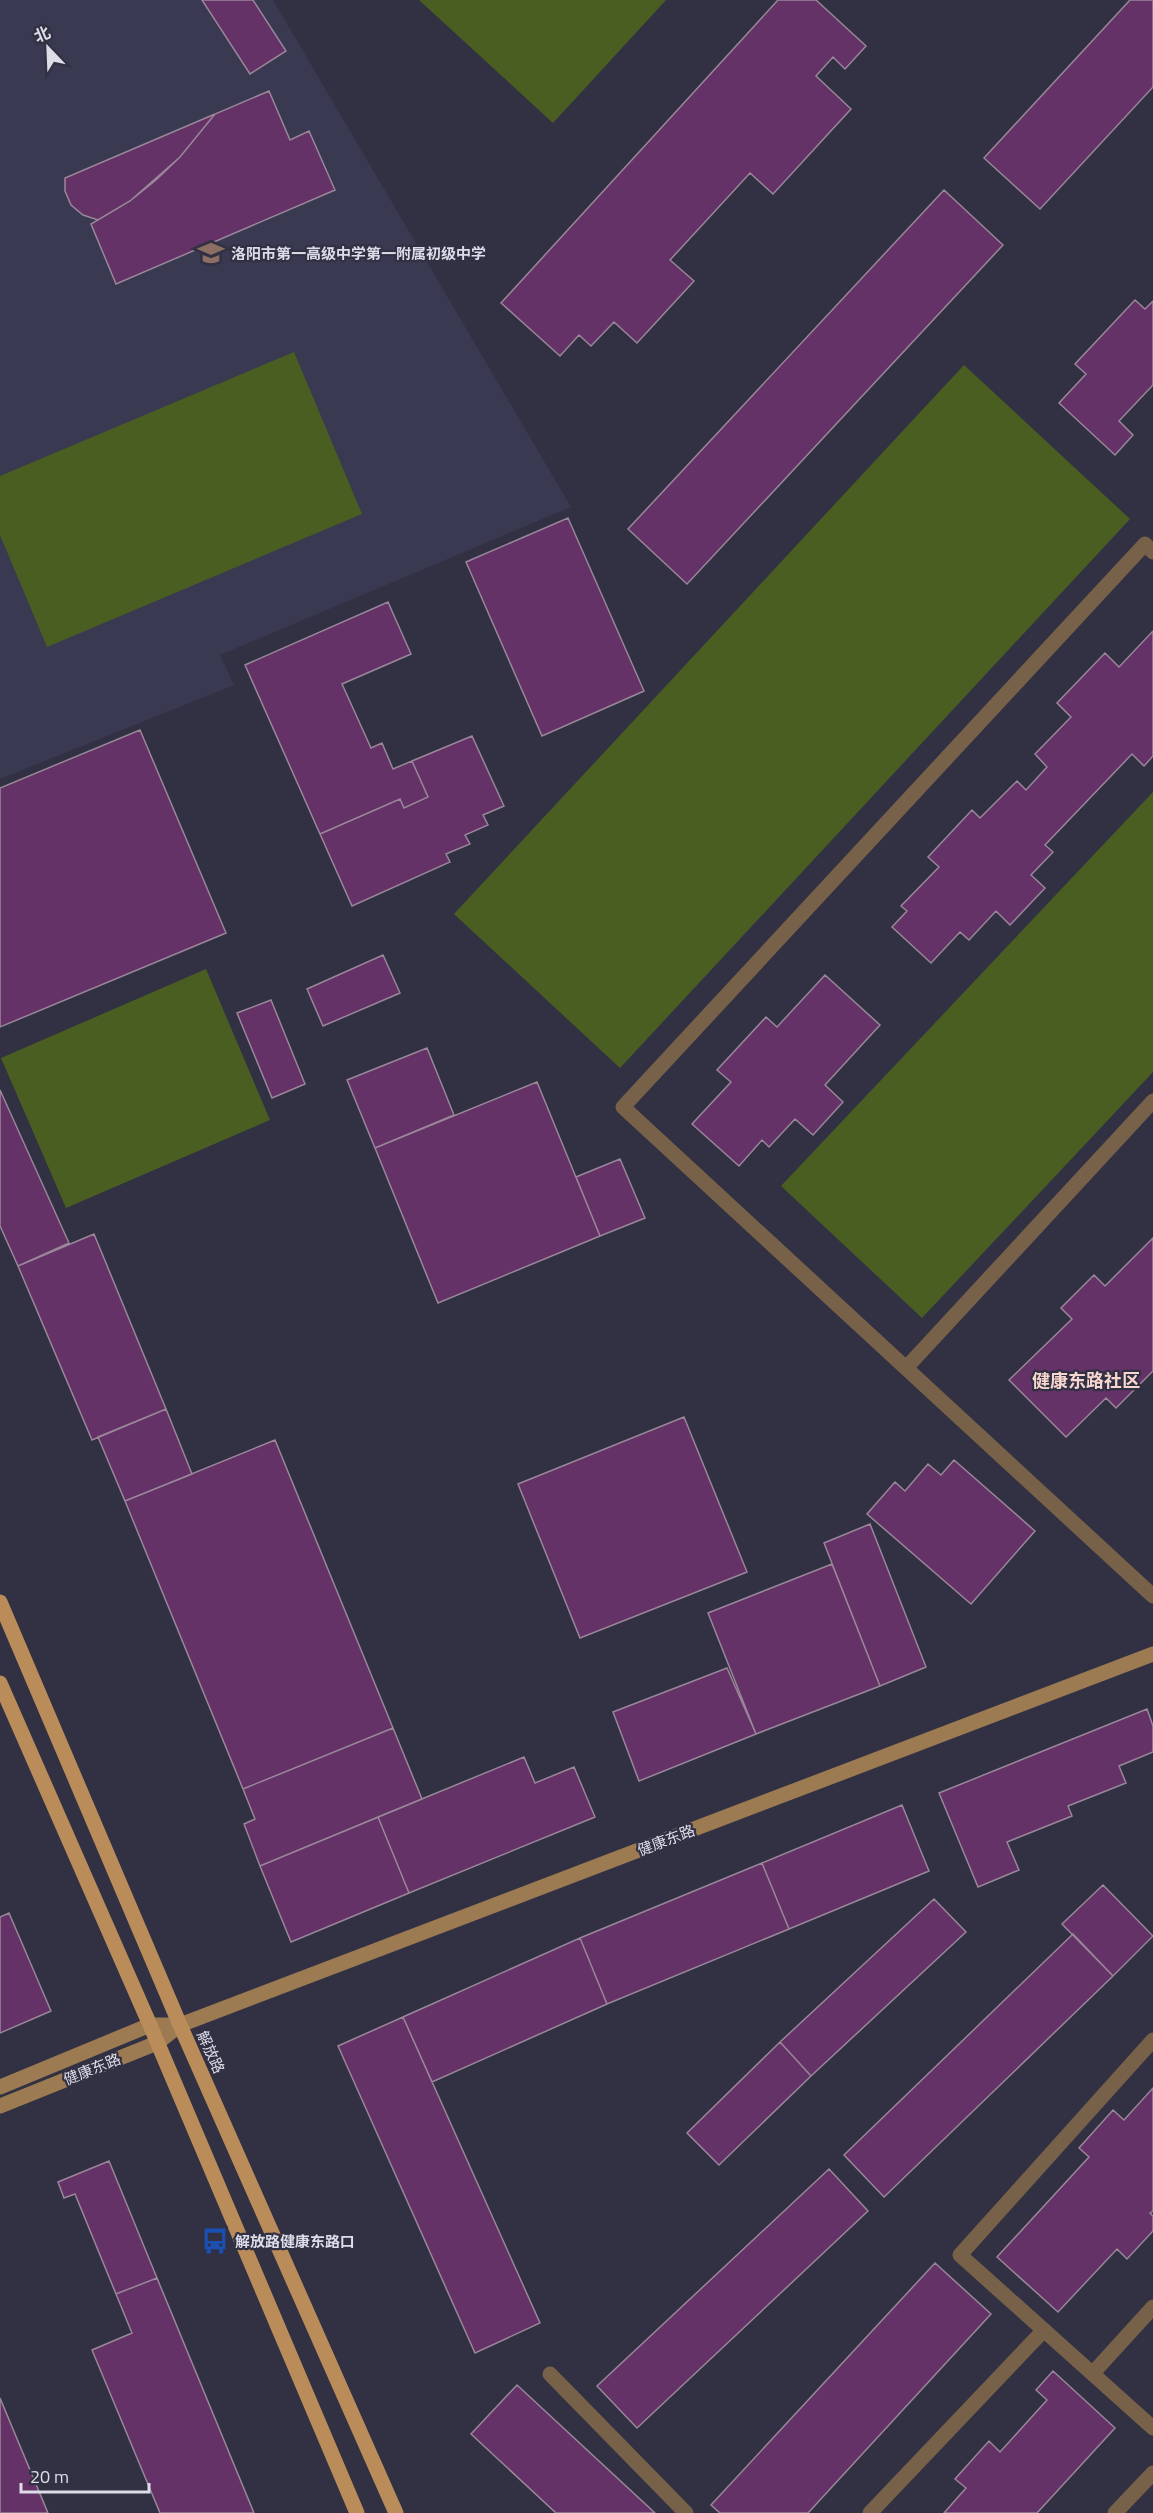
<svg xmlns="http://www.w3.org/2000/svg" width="1153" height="2513" font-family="'Titillium Web','Noto Sans SC',sans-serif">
<rect width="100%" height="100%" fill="#313143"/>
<path fill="#3a3952" d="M0,0H273L571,507L220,655L234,685L0,779Z"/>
<path fill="#4a5e21" d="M419,0H666L553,123Z
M294,352L362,514L47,647L0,535V476Z
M964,365L1130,519L620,1068L454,914Z
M1153,792V1072L922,1318L781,1186Z
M206,969L270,1120L66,1208L1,1058Z"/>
<path fill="#643266" stroke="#998799" stroke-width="1.5" d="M202,0H253L286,51L250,74Z
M778,0H816L866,46L845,69L833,57L816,76L851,109L773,194L750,173L670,260L694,281L637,343L614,322L591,346L579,335L560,356L501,303Z
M1130,0H1153V87L1040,209L984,158Z
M269,91L290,140L309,131L335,190L116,284L91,224L130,201L156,180L180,157L215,114Z
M215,114L180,157L130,201L98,220L83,215L71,205L65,191V178Z
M944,190L1003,245L687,584L628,529Z
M1135,300L1145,309L1153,301V385L1119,421L1133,435L1115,455L1059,403L1086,374L1075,364Z
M568,518L644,691L542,736L466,562Z
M388,602L411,654L342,684L371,748L382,743L393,769L412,761L428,797L404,808L400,799L320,834L245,665Z
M1153,631V756L1144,766L1132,754L1045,845L1053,852L1031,875L1045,888L1010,925L996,911L969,940L960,932L931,963L892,927L907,911L901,906L939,867L928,857L972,810L980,818L1017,781L1026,790L1047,767L1035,754L1071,717L1057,703L1105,653L1119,667Z
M140,730L226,933L0,1027V788Z
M472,736L504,806L483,815L488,825L465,835L470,844L446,854L450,862L352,906L320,834L400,799L404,808L428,797L412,761Z
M383,955L400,993L323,1026L307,989Z
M825,975L880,1025L825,1085L843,1102L813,1135L795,1119L769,1147L762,1140L739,1166L692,1124L731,1082L717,1070L766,1017L777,1027Z
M271,1000L305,1084L272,1098L237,1013Z
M427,1048L454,1115L375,1148L347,1080Z
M537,1082L600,1236L438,1303L375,1148Z
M0,1090L69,1243L18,1266L0,1226Z
M620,1159L645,1218L600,1236L576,1177Z
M94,1234L166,1409L92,1440L18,1266Z
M1153,1238V1371L1116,1408L1106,1398L1066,1437L1009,1380L1072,1319L1061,1308L1094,1275L1105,1286Z
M166,1409L192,1474L125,1501L98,1437Z
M684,1417L747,1572L580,1638L518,1484Z
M275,1440L393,1728L243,1789L125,1501Z
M954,1460L1035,1531L971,1604L867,1514L895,1482L905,1491L928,1464L941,1475Z
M870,1524L926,1667L880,1686L824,1543Z
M832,1564L880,1686L756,1734L708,1613Z
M727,1668L756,1734L639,1781L613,1712Z
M1147,1709L1153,1726V1752L1119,1766L1126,1783L1068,1806L1072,1816L1007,1842L1019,1870L978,1887L939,1793Z
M393,1728L422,1799L260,1866L244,1824L255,1819L243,1789Z
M524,1757L535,1783L574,1767L595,1817L409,1893L378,1817Z
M902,1805L929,1871L789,1929L762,1863Z
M378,1817L409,1893L291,1942L260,1866Z
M762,1863L789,1929L607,2004L580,1938Z
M1103,1885L1153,1936L1113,1976L1062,1924Z
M934,1899L966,1932L811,2076L780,2042Z
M9,1913L51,2011L0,2033V1917Z
M1073,1934L1113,1976L884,2197L844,2155Z
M580,1938L607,2004L432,2082L403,2017Z
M403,2017L540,2323L475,2353L338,2046Z
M780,2042L811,2076L719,2165L687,2133Z
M1153,2088V2211L1150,2213L1153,2216V2231L1127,2259L1117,2249L1058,2312L997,2257L1089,2157L1079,2148L1113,2110L1124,2120Z
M109,2161L157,2278L116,2294L75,2194L64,2198L58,2182Z
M829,2169L868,2211L637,2428L597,2386Z
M935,2263L991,2314L808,2513H720L711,2505Z
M157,2278L254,2513H160L92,2350L132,2333L116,2294Z
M1053,2371L1115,2428L1037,2513H944L966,2488L955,2479L989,2441L1000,2452L1047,2400L1036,2390Z
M517,2385L655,2513H556L471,2434Z
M0,2398L48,2513H0Z"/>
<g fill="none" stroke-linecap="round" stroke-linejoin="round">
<path stroke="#776148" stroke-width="15" d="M1153,552L1145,544L623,1107L1153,1596
M906,1368L1153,1101
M1153,2040L960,2255L1153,2428
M1093,2373L1153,2307
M550,2374L686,2513
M870,2513L1044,2330
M1115,2513L1153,2473"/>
<path stroke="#9c7a52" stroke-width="15" d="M0,2087L150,2025H180
M0,2106L157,2043L180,2025L1153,1654"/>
<path stroke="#b98c59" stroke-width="15" d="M0,1602L180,2025L396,2513
M0,1683L150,2025L357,2513"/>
</g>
<defs>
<g id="school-bare" transform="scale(2.07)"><path d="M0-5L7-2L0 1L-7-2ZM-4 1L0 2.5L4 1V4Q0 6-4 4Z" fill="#8d6e63" stroke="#313143" stroke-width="2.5" paint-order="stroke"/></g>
<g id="bus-bare" transform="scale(2.07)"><path d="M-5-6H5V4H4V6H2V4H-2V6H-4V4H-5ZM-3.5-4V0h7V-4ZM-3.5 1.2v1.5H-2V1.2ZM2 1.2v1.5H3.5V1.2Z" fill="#1a4fb4" stroke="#313143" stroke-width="2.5" paint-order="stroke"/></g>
</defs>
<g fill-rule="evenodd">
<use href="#school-bare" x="211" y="253"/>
<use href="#bus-bare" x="215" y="2241"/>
</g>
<g text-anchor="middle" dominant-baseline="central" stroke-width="4.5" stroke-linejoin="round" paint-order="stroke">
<g font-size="15" font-weight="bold" fill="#dddde9" stroke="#313143" text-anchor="start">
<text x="231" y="253">洛阳市第一高级中学第一附属初级中学</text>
<text x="235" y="2241">解放路健康东路口</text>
</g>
<g font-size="15" fill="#dddde9" stroke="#313143">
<text transform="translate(666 1840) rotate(-21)">健康东路</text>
<text transform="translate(211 2052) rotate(66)">解放路</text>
<text transform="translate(92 2069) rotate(-22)">健康东路</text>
</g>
<g font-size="18" font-weight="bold" fill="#f8d6cf" stroke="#313143">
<text x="1086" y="1380">健康东路社区</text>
</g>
</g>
<g transform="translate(48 48) rotate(337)" stroke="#313143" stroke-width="4.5" paint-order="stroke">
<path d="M0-4.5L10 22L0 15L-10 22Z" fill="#dddde9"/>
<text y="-9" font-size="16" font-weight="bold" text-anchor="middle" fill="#dddde9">北</text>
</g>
<path d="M21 2483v9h128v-9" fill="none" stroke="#dddde9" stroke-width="3"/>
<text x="30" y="2483" font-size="18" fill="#dddde9" stroke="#313143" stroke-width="4.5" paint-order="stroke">20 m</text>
</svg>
